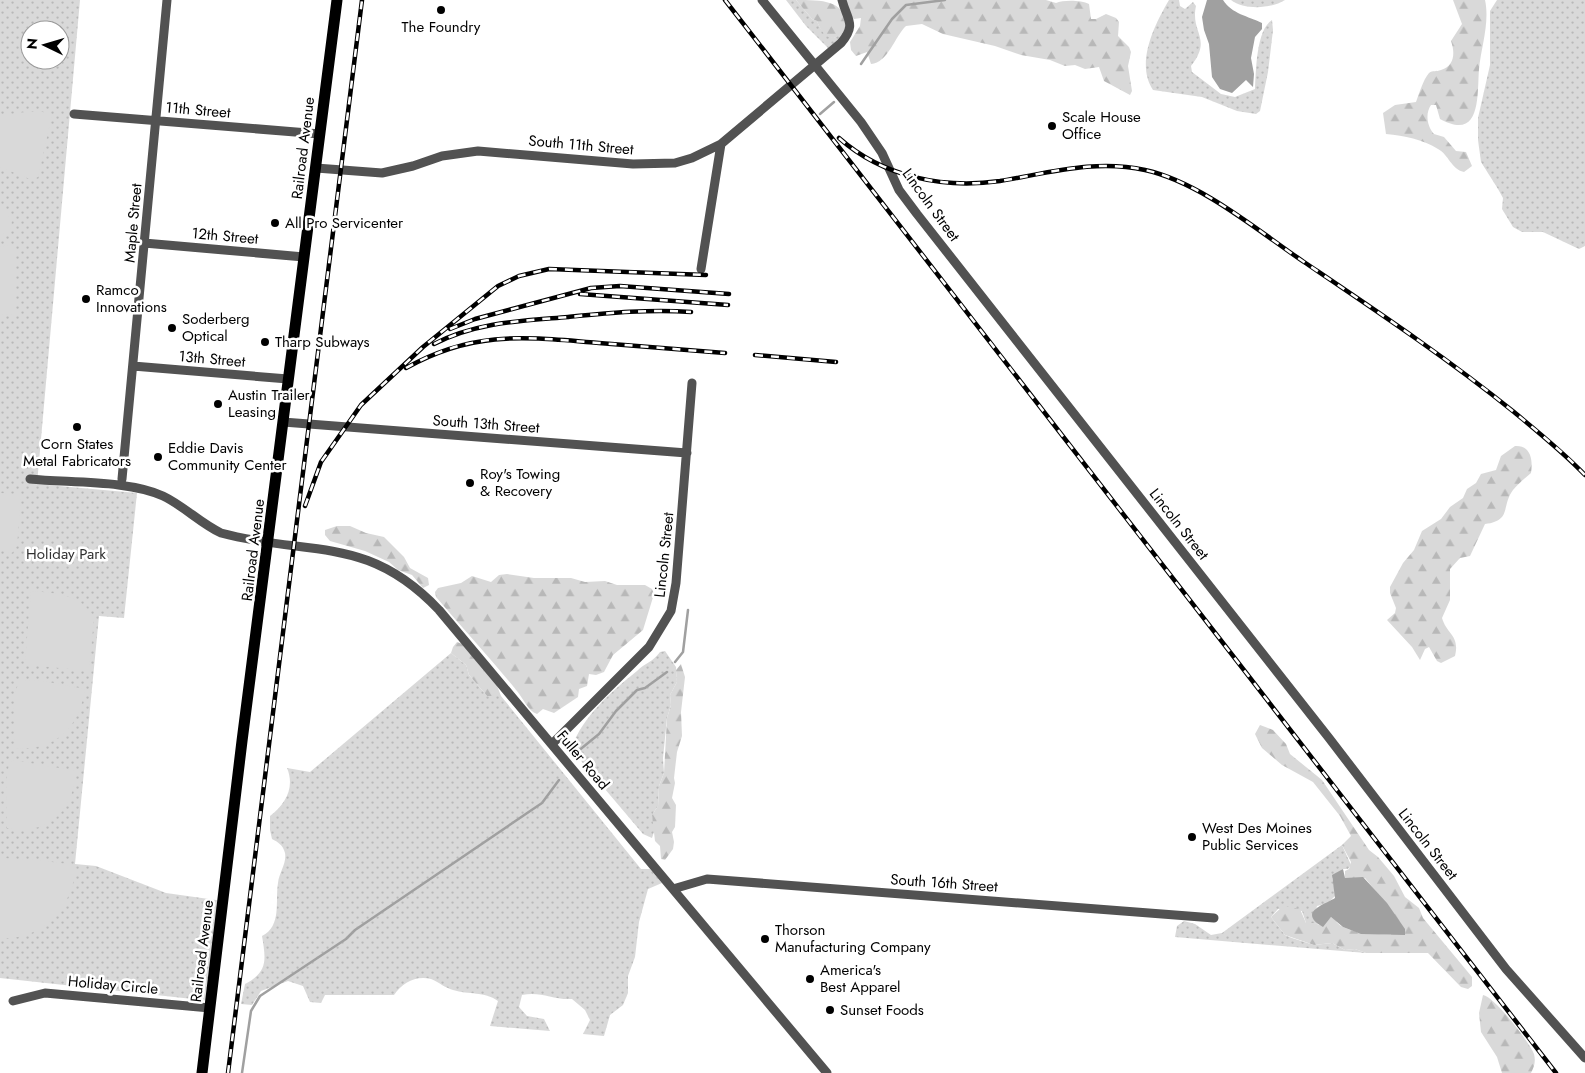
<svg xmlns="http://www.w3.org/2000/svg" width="1585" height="1073" font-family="Jost,sans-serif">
<defs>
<pattern id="grass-dots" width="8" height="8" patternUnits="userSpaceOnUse" patternTransform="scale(1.25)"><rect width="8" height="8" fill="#d9d9d9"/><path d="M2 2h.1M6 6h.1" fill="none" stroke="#b8b8b8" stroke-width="1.8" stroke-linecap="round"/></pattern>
<pattern id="forest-firs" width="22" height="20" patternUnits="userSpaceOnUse" patternTransform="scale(1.25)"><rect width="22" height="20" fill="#d9d9d9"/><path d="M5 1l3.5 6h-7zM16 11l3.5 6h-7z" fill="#b8b8b8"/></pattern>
</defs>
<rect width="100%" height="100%" fill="#fff"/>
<path fill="url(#grass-dots)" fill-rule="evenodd" d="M0,0H80L37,484L137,493L124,618L99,616L75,864L96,866L166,893L223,901L211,1001L0,978ZM30,30H60V60H30Z
M786,0H796L812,19L817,21C820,29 825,36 834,38L843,32L845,34L830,50L806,26Z
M1169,0H1179L1180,6L1185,9L1193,2L1196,6C1190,33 1213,38 1191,66L1192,72L1221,94L1235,97L1255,89C1256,72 1256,30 1272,20L1273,30L1268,72L1260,111L1256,114L1237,111L1202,97L1153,90C1135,63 1155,24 1169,0Z
M1231,0H1285C1271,9 1244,10 1231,0Z
M1497,0H1585V246L1579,249L1543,232H1522L1513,227L1502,209L1503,198L1498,189L1481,162L1478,140V118L1490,65V11Z
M665,651L676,667L677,682L670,695L671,705L667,718L663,758L664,773L659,786L658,806L652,815L655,829L652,838L643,834L577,756L572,747C582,717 613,690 637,671C646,662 652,663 660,652Z
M451,653L466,665L469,675L487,696H501L641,869H650L662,883L648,889L639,922L635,957L628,976V993L623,1005L610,1015L604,1036L583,1034L590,1020L585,1010L572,999C552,1000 541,991 522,995L519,1007L527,1016L544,1019L550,1031L490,1026L498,1001C484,991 469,995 453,990C445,988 439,982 431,979C416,975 402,983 394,995H325L321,1003L310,1002L303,986L288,981L261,991L252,1005L241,1004L245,984C268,972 266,960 262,936C282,926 275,902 278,883C279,873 287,863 285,853C283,845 278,842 272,839L270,830V816C286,804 295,787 287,768L310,772Z
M1342,845L1351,865L1348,869H1343L1332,878L1336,895L1328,903L1317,906L1313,917L1318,924L1306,923L1302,911L1278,909L1271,917L1285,935L1292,938L1314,945L1332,943L1345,950L1355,949L1366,953L1175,937L1177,926L1184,921L1195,924L1211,935L1222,933Z"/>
<path fill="url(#forest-firs)" d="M796,0C824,0 849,0 845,32C842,33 837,37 834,38C825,39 819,27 817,21L812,19Z
M846,0H1046L1056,3C1063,0 1081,0 1089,4L1091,19H1096L1106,14L1116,18L1119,22L1118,36L1129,47L1131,52L1128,66L1132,91L1130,95L1104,81L1099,67L1085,69L1075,65L1065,66L1050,60L1021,55L995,46L943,34L922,24L906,26C895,36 888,63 871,64L867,52L856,56L851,50L850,42L860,26L861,18L854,19L850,16Z
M1453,0H1485C1490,22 1481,48 1479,69C1477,94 1482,142 1440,119L1436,105H1431C1425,114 1427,126 1434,134L1444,137L1456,151L1466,152L1472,166L1464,172C1451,169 1449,155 1438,149C1422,139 1405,136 1386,134L1383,113L1395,105L1416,102C1419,94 1423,80 1429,73C1433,70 1436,72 1441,70C1455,66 1455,52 1451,41L1462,24Z
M1515,446C1531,445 1533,460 1531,473C1525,478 1518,484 1513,490C1501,506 1512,521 1485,524L1470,556L1460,558L1450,569V600L1442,618C1447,635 1460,635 1455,656L1441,663L1437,661L1429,647L1425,649L1420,660L1412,647L1387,620L1395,613L1396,608L1390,593V587L1403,563L1414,550L1422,531L1441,519L1450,507L1463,498L1467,489L1476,483L1481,474L1496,470L1501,456Z
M337,526H350L366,533L384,537L404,557L410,568L428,578L429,585L423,588L412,575L398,570L389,562L365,551L330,541L325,535V530Z
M507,574L534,578H571L585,582L605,581L617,585H645L652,589L654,594L643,630L613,655L604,672L596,675L589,674L587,686L579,689L578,697L554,713L543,709L537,714C528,711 523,698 517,691C491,659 463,629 436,597L435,592L438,588L461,583L472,576L491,582L499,575Z
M457,642L465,645L496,683L501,696H487L469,675L466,665L451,653L453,647Z
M681,664L685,677L681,712L682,736L677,752L674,778L675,783L672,798L676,805L675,827L672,832L674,842L673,849L665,860L661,859L660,846L655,841L652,815L658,806L659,786L664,773L667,718L671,705L670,695L677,682L676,670Z
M1260,725L1273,730L1286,744L1290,754L1322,780L1369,850L1378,857L1394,876L1405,897L1419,908L1423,918L1472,977V986L1468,989L1461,987L1428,953H1366L1355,949L1345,950L1332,943L1314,945L1285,935L1271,917L1283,906L1300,909L1306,923H1314L1323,926L1331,917C1336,920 1338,925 1343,927C1360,935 1374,933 1391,935L1394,914L1365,878H1345V871L1349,869L1351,862L1342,845L1351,836L1340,816L1313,782L1282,765L1262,748L1255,734Z
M1483,995C1495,997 1530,1043 1534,1054C1536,1062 1534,1067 1531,1073H1502L1497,1057L1481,1032L1479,1013Z"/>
<path fill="#d9d9d9" d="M26,112H43L52,115L38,177L32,180L0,167V119L10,114Z
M0,202L12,221L10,229L0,237Z
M8,245L14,249V314L0,315V247Z
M0,493L18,494L21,497L17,546L12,553L0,550Z
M31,591C55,593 82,594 94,618L89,671L29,665L25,661Z
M21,680L43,681L85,689C78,730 57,749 15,749C15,733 10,691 21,680Z
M12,760L77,771C71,812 51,835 7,828C7,812 3,770 12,760Z
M2,858L36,860L76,865C74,906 43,941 0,938V860Z"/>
<path fill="#a0a0a0" d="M1207,0H1223C1232,14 1248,16 1262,23V29L1255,37L1251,58L1254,74L1253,87L1246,80L1232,93L1220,89L1212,77L1209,44L1204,30L1202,17Z
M1343,869L1345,878L1363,877L1387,903L1405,929V935L1361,934L1343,927L1331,917L1323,927C1297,912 1324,905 1335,898L1332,875Z"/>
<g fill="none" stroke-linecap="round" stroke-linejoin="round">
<path stroke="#a0a0a0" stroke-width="2.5" d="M861,64L892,19L906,5L945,0
M820,114L834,102
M675,662L683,652L688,610
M577,752L599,734L616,711L637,690L645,688L667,672
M242,1073L251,1011L260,996L346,939L355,930L542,803L559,780"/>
<path stroke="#525252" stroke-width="9" d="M762,0L861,122L882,153L899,190L917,214L1329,738L1506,969L1585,1058
M74,114L320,134
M316,168L382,173L413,166L442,156L478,151L633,164L675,163L692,158L721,144L841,43C857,24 847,20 842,0
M144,243L304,257
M701,269L721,144
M133,366L288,379
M283,422L687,453
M30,479C69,483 129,480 163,496C184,506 200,523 221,533C311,557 367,534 439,610L827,1073
M122,479L167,0
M552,744L649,647L671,611L676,583L692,383
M673,889L707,879L1214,918
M13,1001L45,993L210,1008"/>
<path stroke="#000" stroke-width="11" d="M202,1073L242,741L337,0"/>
<g stroke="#000" stroke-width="4.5">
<path id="rail" d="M725,0L1556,1073
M839,138C883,177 943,189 1000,181C1049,173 1095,159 1145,170C1200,182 1257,230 1304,262C1375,310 1447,358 1514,412C1538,432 1563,452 1585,475
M580,294L728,305
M450,329L475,319L591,288L620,286L729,294
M434,344C477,322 521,321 568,317C609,313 649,309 691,312
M755,355L836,362
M406,368C474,330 525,337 599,343C641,346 683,350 725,353
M305,506L321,462L361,405L423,347L498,286L519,276L549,269L706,275
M228,1073L362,0"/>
</g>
<use href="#rail" stroke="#fff" stroke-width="2.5" stroke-dasharray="8" stroke-linecap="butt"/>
</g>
<g fill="#000" stroke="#fff" stroke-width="2">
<circle cx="441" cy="10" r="5"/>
<circle cx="1052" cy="126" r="5"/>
<circle cx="275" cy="223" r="5"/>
<circle cx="86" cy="299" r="5"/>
<circle cx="172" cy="328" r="5"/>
<circle cx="265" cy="342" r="5"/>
<circle cx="218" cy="404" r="5"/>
<circle cx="77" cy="427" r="5"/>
<circle cx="158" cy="457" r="5"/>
<circle cx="470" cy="483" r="5"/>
<circle cx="1192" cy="837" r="5"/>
<circle cx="765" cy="939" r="5"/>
<circle cx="810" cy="979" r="5"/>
<circle cx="830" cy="1010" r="5"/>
</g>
<g text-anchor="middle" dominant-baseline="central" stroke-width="5" stroke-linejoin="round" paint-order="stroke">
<g font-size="15" fill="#000" stroke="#fff" text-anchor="start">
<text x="441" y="27" text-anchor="middle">The Foundry</text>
<text x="1062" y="117">Scale House<tspan x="1062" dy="17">Office</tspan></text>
<text x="285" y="223">All Pro Servicenter</text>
<text x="96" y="290">Ramco<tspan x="96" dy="17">Innovations</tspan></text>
<text x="182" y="319">Soderberg<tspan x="182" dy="17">Optical</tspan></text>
<text x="275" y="342">Tharp Subways</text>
<text x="228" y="395">Austin Trailer<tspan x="228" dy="17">Leasing</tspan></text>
<text x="77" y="444" text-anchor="middle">Corn States<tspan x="77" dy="17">Metal Fabricators</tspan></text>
<text x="168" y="448">Eddie Davis<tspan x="168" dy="17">Community Center</tspan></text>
<text x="480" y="474">Roy's Towing<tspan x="480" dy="17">&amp; Recovery</tspan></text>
<text x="1202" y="828">West Des Moines<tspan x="1202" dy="17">Public Services</tspan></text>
<text x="775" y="930">Thorson<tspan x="775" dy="17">Manufacturing Company</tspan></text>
<text x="820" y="970">America's<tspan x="820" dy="17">Best Apparel</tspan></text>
<text x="840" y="1010">Sunset Foods</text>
</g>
<g font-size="15" fill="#000" stroke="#fff">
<text transform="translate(198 110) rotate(5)">11th Street</text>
<text transform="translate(581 145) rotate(5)">South 11th Street</text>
<text transform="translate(303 148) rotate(-83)">Railroad Avenue</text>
<text transform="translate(931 205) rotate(54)">Lincoln Street</text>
<text transform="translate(133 223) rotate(-85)">Maple Street</text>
<text transform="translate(225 236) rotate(5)">12th Street</text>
<text transform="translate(212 359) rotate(5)">13th Street</text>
<text transform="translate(486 424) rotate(4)">South 13th Street</text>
<text transform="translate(1179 524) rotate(52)">Lincoln Street</text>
<text transform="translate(253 550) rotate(-83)">Railroad Avenue</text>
<text transform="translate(664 555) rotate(-84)">Lincoln Street</text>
<text transform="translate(583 760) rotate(50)">Fuller Road</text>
<text transform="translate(1428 844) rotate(52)">Lincoln Street</text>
<text transform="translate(944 883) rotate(4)">South 16th Street</text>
<text transform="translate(202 951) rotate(-83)">Railroad Avenue</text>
<text transform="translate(113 985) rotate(5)">Holiday Circle</text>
</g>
<g font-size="15" fill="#303030" stroke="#fff">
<text x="66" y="554">Holiday Park</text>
</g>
</g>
<g transform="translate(45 45) rotate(275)"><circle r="24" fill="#ffffff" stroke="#999999"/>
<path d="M0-4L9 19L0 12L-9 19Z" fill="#000000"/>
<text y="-8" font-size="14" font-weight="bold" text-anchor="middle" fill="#000000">N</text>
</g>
</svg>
